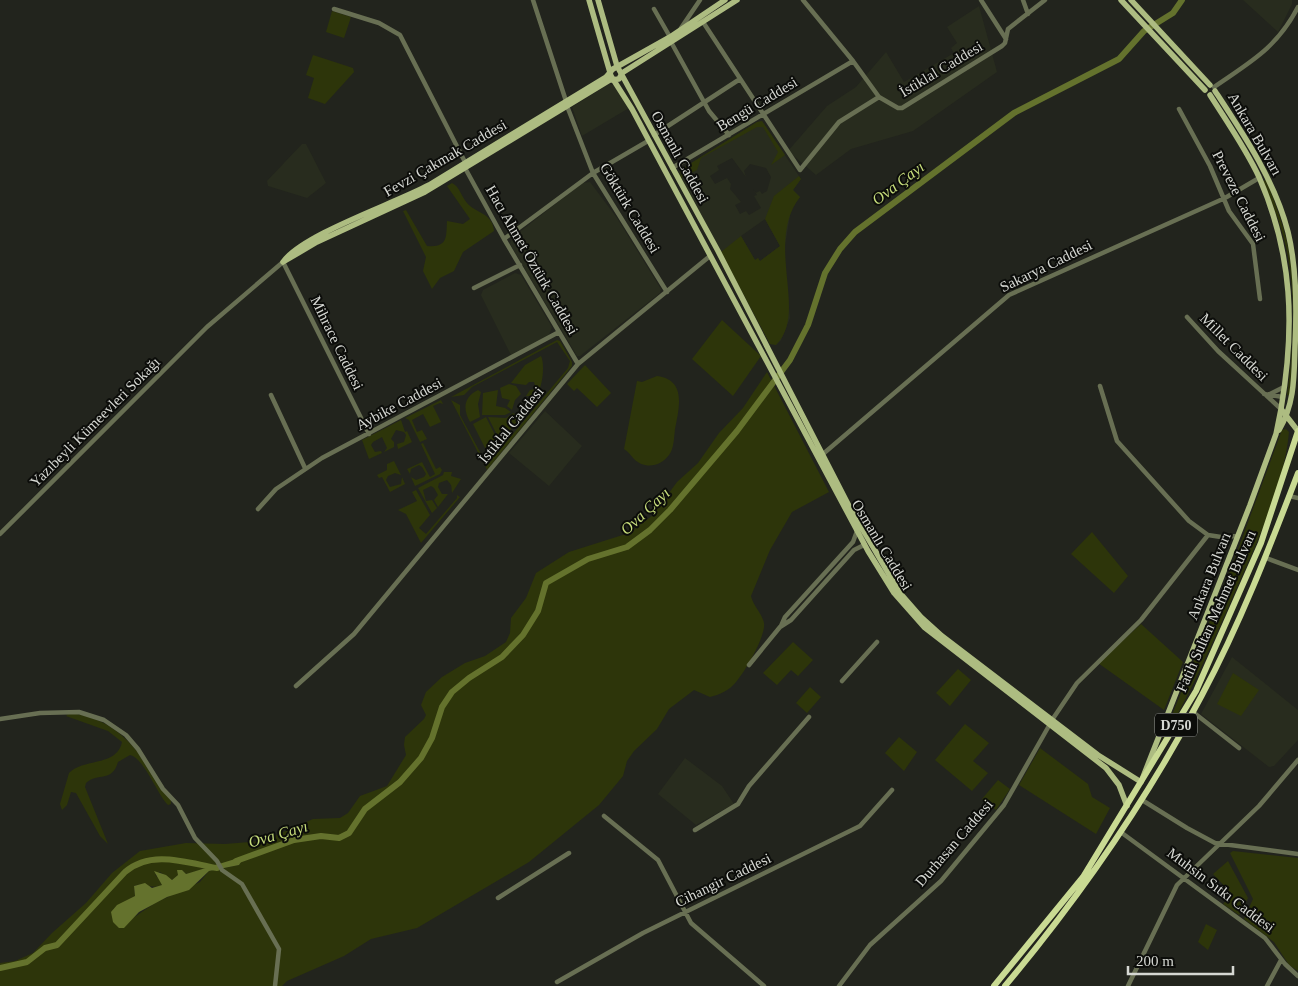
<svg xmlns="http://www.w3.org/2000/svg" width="1298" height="986" font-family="Georgia,serif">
<rect width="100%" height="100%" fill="#22241d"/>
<path fill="#282c1e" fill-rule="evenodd" d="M1243,0H1292V4L1278,32Z
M979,6L997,72L913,131L851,149L816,175L788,151L827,106L856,87L886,52L904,82L954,53L951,48L957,43L947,27Z
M609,84L614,85L629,108L582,136L572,107Z
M762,121L801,179L793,190L800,197L791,209L784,251L790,318L781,340L776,345L770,344L679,175L680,170L757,122ZM732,158L746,177L744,171L750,164L766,168L771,177L767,191L762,194L760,191L756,193L753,189L757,195L754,196L761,208L749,215L746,211L740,214L735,205L741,202L730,189L731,184L727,178L715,184L710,176L719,170L717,166ZM765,219L780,246L760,261L758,258L755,260L741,236Z
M302,144H306L326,183L307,198L268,186L267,181Z
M590,182L617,218L661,289L660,293L580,356H577L510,244L512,238L582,183Z
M515,273L521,275L552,327L549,335L511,355L481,295L483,290Z
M545,411L582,446L549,486L509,453Z
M1232,657L1298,710V740L1274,766L1269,767L1201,714Z
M685,758L722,786L734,804L696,825L658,794Z"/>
<path fill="#2d350a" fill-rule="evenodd" d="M332,11L351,17L344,38L326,32Z
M313,55L353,68L354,72L325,104L308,98L314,78L306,75Z
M762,121L785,155L771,165L778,152L763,127H757L701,158L697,170L681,178L680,170L757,122Z
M799,176L801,179L793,190L800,197C764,243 809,313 776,345L770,344L721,252L741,236L755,260L758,258L760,261L780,246L765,219L774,196Z
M1266,180C1274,200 1282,221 1287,242C1298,292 1292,344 1290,395H1287C1294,345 1297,288 1284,239C1279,219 1271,200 1263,181Z
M452,183C460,187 461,196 467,203C475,213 493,213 494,231L463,252L454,271L440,278L432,289L423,271L426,257L403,211L406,210L427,246C449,248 446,235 447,221L463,224L470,219L447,186Z
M722,320L761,356L733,396L692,359Z
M557,340L560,341L572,362V366L487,470L451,400L460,405V415L487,465L568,368L570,361L557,342L472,387L464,395L451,397Z
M541,356C545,363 543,391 535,396H526L530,390L536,389L534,382H529L526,385L511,383L525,365Z
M585,365L611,393L597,407L577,388L574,391L567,384Z
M767,372L829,492L792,512L770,550L751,596C753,606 762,613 764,623C766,636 745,672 736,682C730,690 719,695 710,697L694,690L669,709L657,729L634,751L627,761L623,776L599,805L529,862L417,928L371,939L344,956L287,981L282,986H0V963L15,961L33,953L52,933L86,903L112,873L140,851L186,843L225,844L263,841L313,819L340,818L348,813L360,796L387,786L406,755L404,745L405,737L424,719L426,715L421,705L426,692L442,677L465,663L485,656L506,642L510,633L511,618L526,598L536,573L569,552L629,533L653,515L677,482L698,463L719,433L743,408ZM244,856L239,865L209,871L200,882L155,903L130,920L113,909L135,896L134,886C144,882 151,890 162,885L160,879L155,875L160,872L172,880L183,871L186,874L233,861Z
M657,376C687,380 679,408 675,429C674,437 674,449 669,455C663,463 654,467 645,465C634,463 632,454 624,449L637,381L642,382Z
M509,384L516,386L521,394L515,400L512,410L507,406L510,400L502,398L500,388Z
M478,390L481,392L478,404L480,417L470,422C463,410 463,397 478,390Z
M498,390L496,406L505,408L511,412L505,415H482L483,393Z
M441,400L443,404L440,403L433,406L441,422L430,427L423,414L412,420L417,432L422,430L427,439L420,442L409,420L405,418Z
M513,413L521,418L500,441L488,417L506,418Z
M486,417L498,441L485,448L473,424Z
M401,420L405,432L407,431L412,442L398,449L397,444L404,442L406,435L404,432L396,430L391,439L394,442V447L384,452L387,448L382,437L373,442L371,445L375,452L381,451L382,453L369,459L362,440Z
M1286,429L1289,432C1284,486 1256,545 1234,594C1212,645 1189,697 1160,745L1233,563L1282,430Z
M423,443L436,469L440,467L442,470L440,474L415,486L411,477L416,480L424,477L426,474L422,467L419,465L411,469L410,474L407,469L422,462L430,477L435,474L421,444Z
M394,461L401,475L395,473L388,476L386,480L390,487L401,484L402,477L405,484L390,492L382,477L379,478L377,475L387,470V464Z
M444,472H452L451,476L461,479L452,493C451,485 453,487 447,480L439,483L438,487L442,494H448L438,507L434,500L438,495L434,488L431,486L423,490L426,501L432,500L437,508L432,513L418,488L443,475Z
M416,490L430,515L419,528L426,534L457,498V495L460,497L421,543L406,514L398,510L417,501L412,492Z
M1092,532L1128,576L1114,593L1071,554Z
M1141,624L1183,662L1164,710L1098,663Z
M793,642L813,660L798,676L791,670L777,685L763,673Z
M958,669L971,680L950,706L936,693Z
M1233,673L1259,690L1241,716L1217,704Z
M810,687L821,697L807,713L796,703Z
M69,713C124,719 142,758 171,800V804L168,805C157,794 144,758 130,755L118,762C112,783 98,772 86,783L85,787L108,844L100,836L76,793L71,792L67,805L62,810L60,804L69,773C83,758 117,767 122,742L108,731L66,716Z
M965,724L989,743L973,761L988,773L972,791L935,760Z
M899,737L917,752L904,771L885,753Z
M1040,748L1088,784L1092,797L1110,808L1096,834L1019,785Z
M998,780L1010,789L996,810L982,799Z
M1233,851L1298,858V971L1289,965L1274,942L1244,919L1253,899L1230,853Z
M1228,861L1248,898L1239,915L1223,904L1232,894L1213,874Z
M1206,924L1217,930L1208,950L1198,942Z"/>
<path fill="#64722d" d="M245,856L239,865L209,871L189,890L167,897L139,912L124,928H119L113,922L111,912L117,905L135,896L134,886L145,883L152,888L162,885L154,871L166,875L172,880L178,875L177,870H182L186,874Z"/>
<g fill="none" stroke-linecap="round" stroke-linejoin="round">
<path stroke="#64722d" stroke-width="6" d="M236,861L294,840L321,836L339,838L349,833L365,809L400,782L421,758L432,738L442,707L452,692L469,678L502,657L523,635L538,611L546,583L588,559L627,547L650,530L670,510L737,431L790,360L808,325L825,273L840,249L855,232L1014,113L1119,59L1144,31L1173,13L1182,0
M0,968L27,962L45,948L57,945L125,872C151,849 188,863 217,868"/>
<path stroke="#686f53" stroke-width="4.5" d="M533,0L566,101
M803,0L853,61L879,97
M981,0L1006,39
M1023,0L1028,14
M334,9L379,23L400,35L465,162
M654,9L670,37
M703,22L800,170L839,122L879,97L898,108H902L1002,46L1005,43L1008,29L1045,0
M681,28L700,0
M671,42L709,111L729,135
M1214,87C1250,62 1277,48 1298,7
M567,106L593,173L667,292
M1179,109L1210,166L1229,211L1253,244L1260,299
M654,135L740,79
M465,168L504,239L578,364
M672,168L853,61
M504,239L593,173L648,141
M474,288L520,265
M1187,317L1218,351L1281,409
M1100,386L1117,441L1189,521L1208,535L1221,537L1238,536
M1264,394L1283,397
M1270,394L1284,387
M271,395L305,468
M823,454L1009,295L1225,198L1259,178
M1289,496L1298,498
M258,509L276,489L322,458L559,332
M0,534L207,327L283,262L369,434
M1266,558L1298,570
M781,626L785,617L853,542L857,531
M749,665L780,627L791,620L854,550L864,545
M842,681L877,642
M296,686L354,634L578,364L710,256
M1193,712L1239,748
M0,719L40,713L79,712L104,720L126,735L138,749L163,789L178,805L195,838L217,861L222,870L242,884L279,949L275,986
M1052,720L1077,683L1141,620L1208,535
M1142,800L1187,828L1215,843L1298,854
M604,816L658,860L691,923L764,986
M695,830L738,804L749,786L809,717
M1122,833L1265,938L1285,964L1298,976
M498,898L569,853
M557,982L643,933L860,826L892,790
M839,986L870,945L941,881L1004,805L1050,724
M1128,986L1177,885L1259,806L1298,760
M1267,986L1281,960"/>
<path stroke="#adbc81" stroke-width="5.5" d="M589,0L611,76L632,109L868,551L894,593L924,627L1106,768L1119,785L1127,806
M598,0L617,66L718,251L849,506L900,593L921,617L942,636L1098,755L1141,782L1250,505L1276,434L1281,409
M1121,0L1205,90
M1131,0L1210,85
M1215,91C1244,135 1275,181 1288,232C1297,269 1297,308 1295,346C1294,376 1295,403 1279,430
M1210,95C1227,122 1246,149 1259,177C1293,255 1295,327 1281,409L1298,431
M283,262L317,242L425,192L610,80L619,79L622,73L737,0
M283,262C303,234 394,204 429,185L606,77L613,69L670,37L725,0"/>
<path stroke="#c9da93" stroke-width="6" d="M994,986L1083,877L1196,691L1261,543L1298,431
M1005,986C1082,894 1146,802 1202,695C1240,624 1269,549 1298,473"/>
</g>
<g text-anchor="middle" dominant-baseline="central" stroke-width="4" stroke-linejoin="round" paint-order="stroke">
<rect fill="#0c0d0a" stroke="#999b97" stroke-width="1" x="1155" y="713.5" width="42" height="23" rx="4"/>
<g font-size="14" font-weight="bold" fill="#d6d8d3">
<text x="1176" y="725">D750</text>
</g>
<g font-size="15" fill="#d6d8d3" stroke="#0c0d0a">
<text transform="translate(941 69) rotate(-31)">İstiklal Caddesi</text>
<text transform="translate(757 104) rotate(-31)">Bengü Caddesi</text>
<text transform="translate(1255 134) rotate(60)">Ankara Bulvarı</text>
<text transform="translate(680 157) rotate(61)">Osmanlı Caddesi</text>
<text transform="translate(445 158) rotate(-30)">Fevzi Çakmak Caddesi</text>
<text transform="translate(1239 196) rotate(63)">Preveze Caddesi</text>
<text transform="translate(630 208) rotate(59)">Göktürk Caddesi</text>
<text transform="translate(532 260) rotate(60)">Hacı Ahmet Öztürk Caddesi</text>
<text transform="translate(1046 266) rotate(-26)">Sakarya Caddesi</text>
<text transform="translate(337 343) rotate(64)">Mihrace Caddesi</text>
<text transform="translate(1234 347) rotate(45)">Millet Caddesi</text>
<text transform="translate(399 404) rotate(-28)">Aybike Caddesi</text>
<text transform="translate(95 422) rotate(-45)">Yazıbeyli Kümeevleri Sokağı</text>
<text transform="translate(511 425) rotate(-51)">İstiklal Caddesi</text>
<text transform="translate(882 545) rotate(59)">Osmanlı Caddesi</text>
<text transform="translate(1209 576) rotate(-68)">Ankara Bulvarı</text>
<text transform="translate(1216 611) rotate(-66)">Fatih Sultan Mehmet Bulvarı</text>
<text transform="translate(954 843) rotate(-49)">Durhasan Caddesi</text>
<text transform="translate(723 880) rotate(-26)">Cihangir Caddesi</text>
<text transform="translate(1221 890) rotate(37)">Muhsin Sıtkı Caddesi</text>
</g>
<g font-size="16" font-style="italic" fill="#c6dc7b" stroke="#0c0d0a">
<text transform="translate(898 183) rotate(-37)">Ova Çayı</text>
<text transform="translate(645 511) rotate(-43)">Ova Çayı</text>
<text transform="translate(278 834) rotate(-16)">Ova Çayı</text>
</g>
</g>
<path d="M1128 966v8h105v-8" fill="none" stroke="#d6d8d3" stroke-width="2.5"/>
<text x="1136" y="966" font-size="15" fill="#d6d8d3" stroke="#0c0d0a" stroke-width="4" paint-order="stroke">200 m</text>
</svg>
